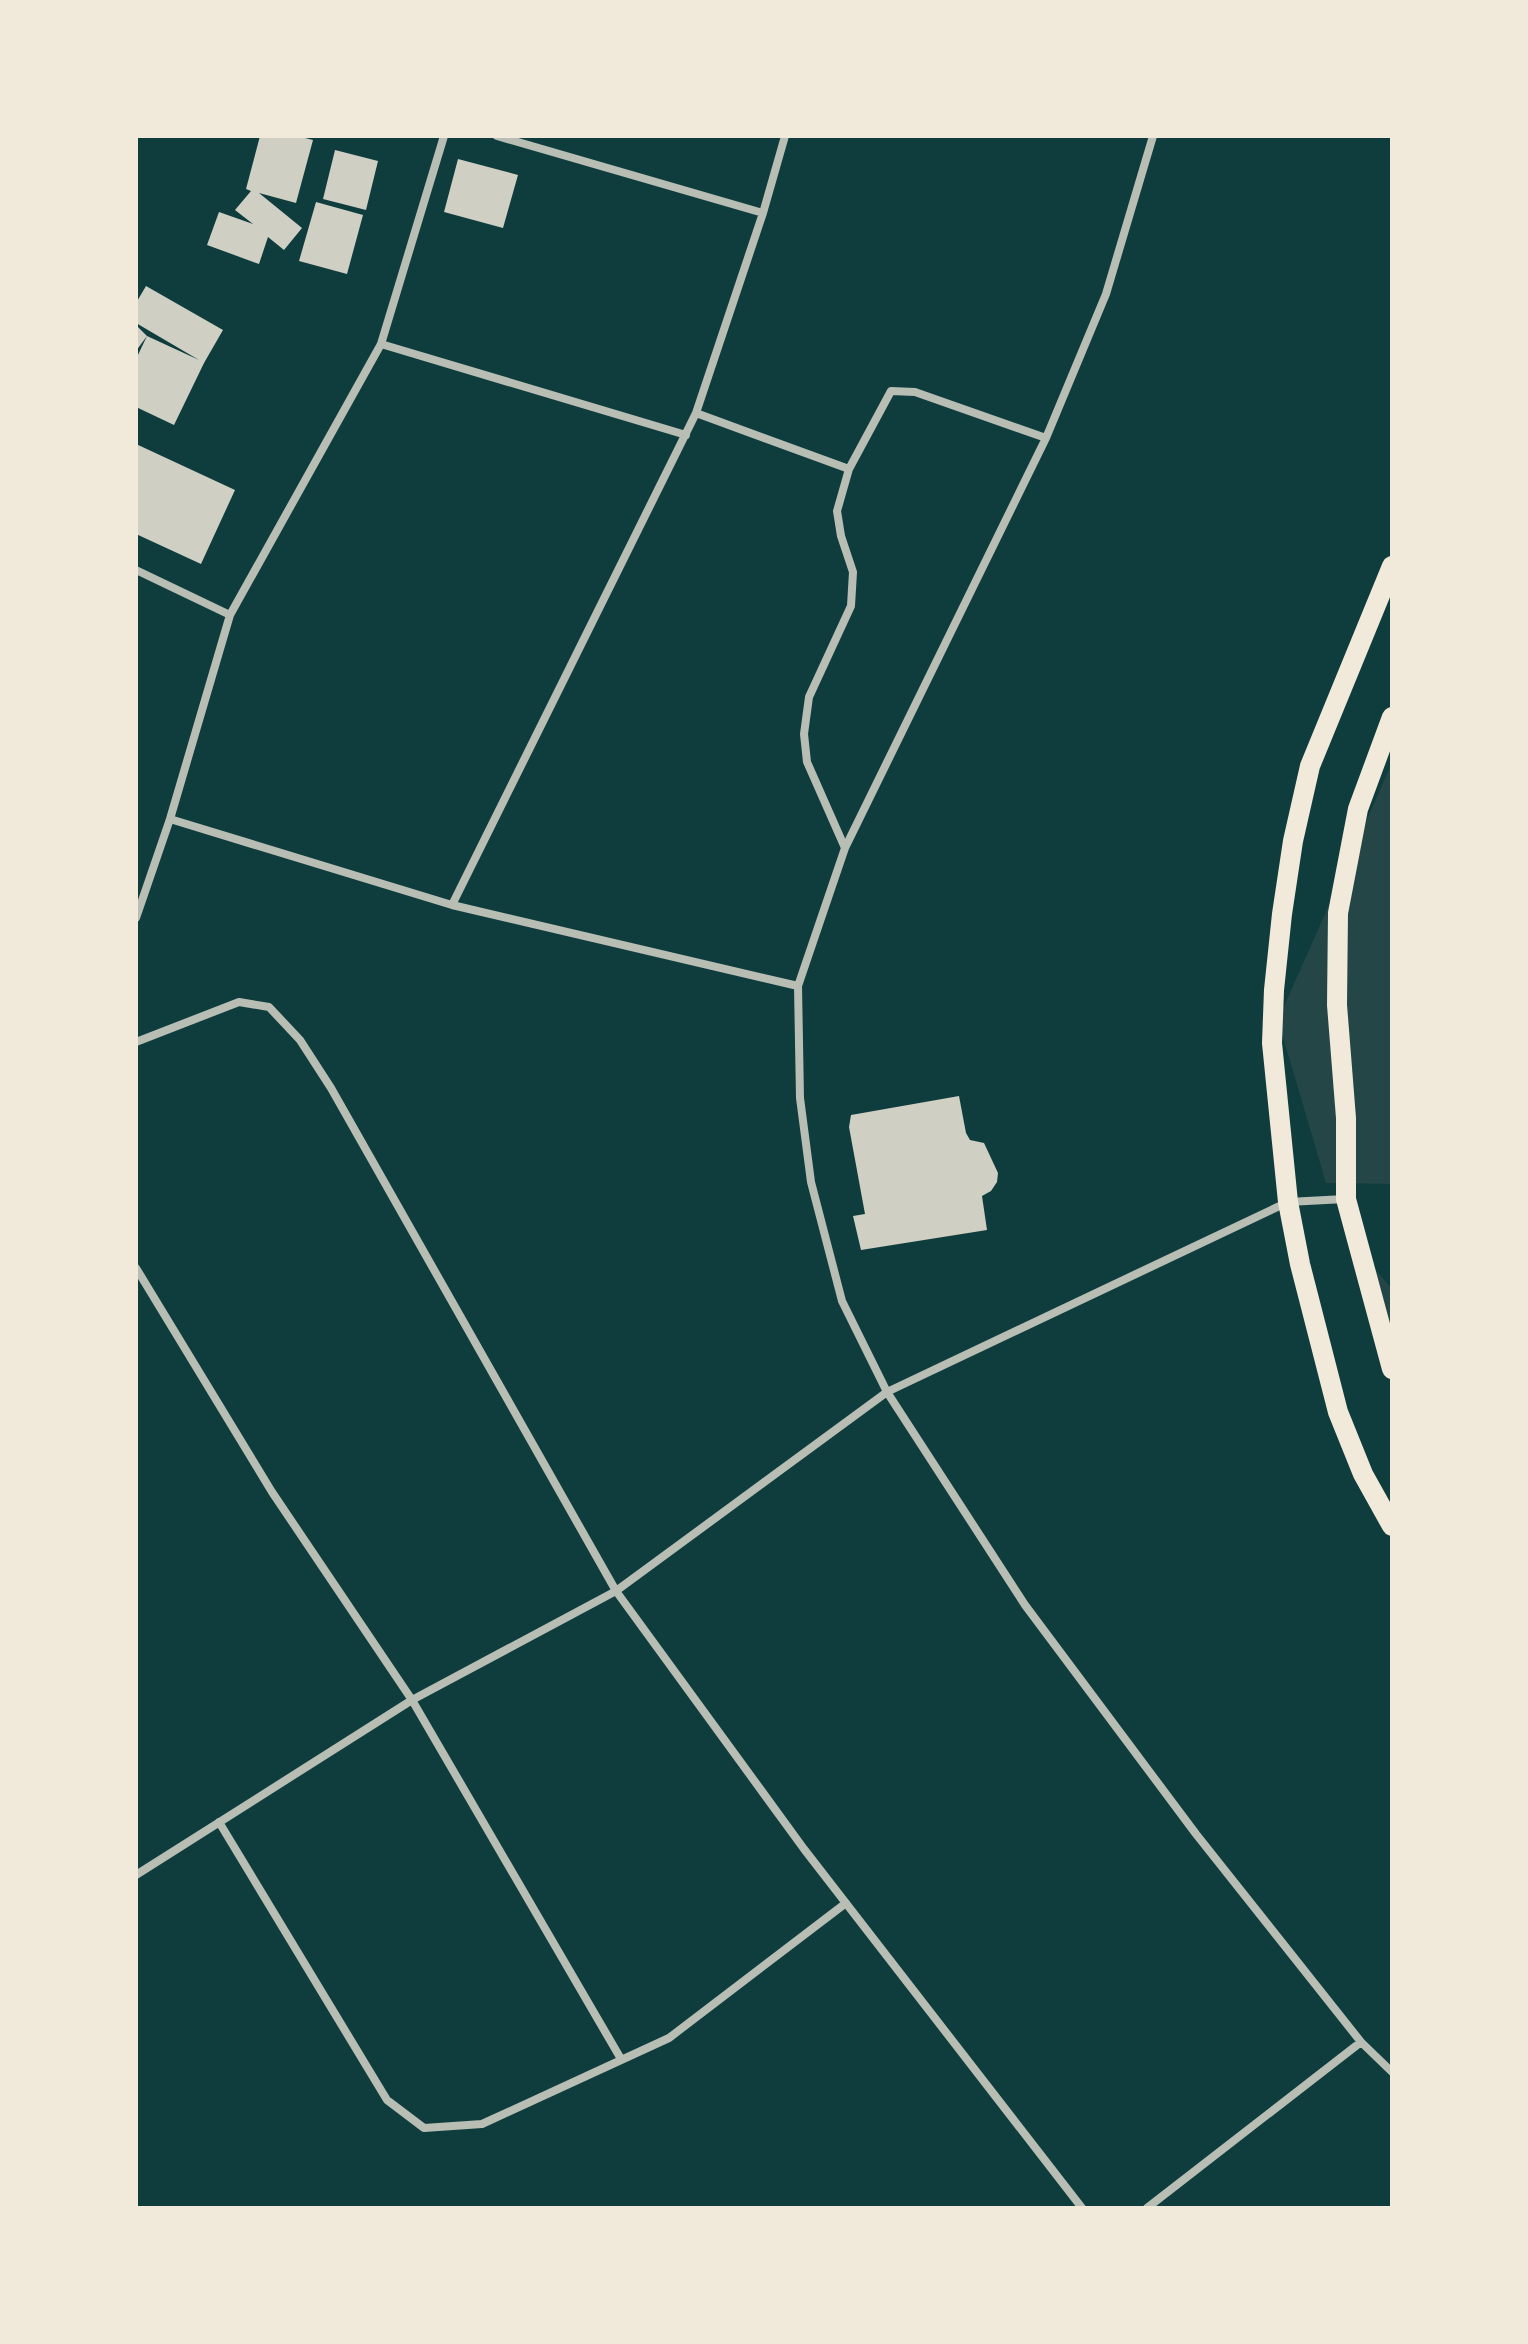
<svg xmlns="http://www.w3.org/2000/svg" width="1528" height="2344" font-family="'Varela Round',sans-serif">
<rect width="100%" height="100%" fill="#0f3d3e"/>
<path fill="#244646" d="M1392,763V1184L1326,1183L1278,1020Z
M1369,1262L1392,1289V1337Z"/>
<path fill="#cfcfc3" d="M260,136H297L313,140L296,203L259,193L302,228L284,250L268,237L259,264L207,245L219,212L253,224L235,210L251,191L246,189Z
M335,150L378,161L366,210L323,199Z
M458,159L518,175L503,228L444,212Z
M316,202L363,215L347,274L299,261Z
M146,286L223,330L204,363L174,425L136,407V359L147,336L136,351V325L147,336L199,360L136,323V303Z
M136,444L235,490L201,564L136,534Z
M959,1096L966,1133L970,1140L984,1143L998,1173L997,1182L991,1191L982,1196L987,1230L861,1250L853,1216L865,1214L849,1127L851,1115Z"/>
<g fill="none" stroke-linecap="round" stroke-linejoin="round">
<path stroke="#b8beb3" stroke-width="8" d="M497,136L763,213
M1153,136L1106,294L1046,438L845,848L798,986L800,1098L811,1182L842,1301L887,1392L1025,1605L1196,1834L1361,2042L1392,2072
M381,344L686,435
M696,413L849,469
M136,570L230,615
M170,819L452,905L798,986
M845,848L807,762L804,734L809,697L851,606L853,572L841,536L837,511L849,469L891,391L915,392L1046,438
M452,905L696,413L763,213L785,136
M136,918L170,819L230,615L381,344L444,136
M136,1042L239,1002L269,1007L300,1040L331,1088L616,1591L804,1849L1082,2208
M136,1268L272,1492L412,1700L621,2059
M219,1822L387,2100L424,2128L482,2124L669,2038L846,1903
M136,1875L412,1700L616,1591L887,1392L1288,1202L1345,1199
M1147,2208L1361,2042"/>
<path stroke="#f1e9da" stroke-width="20" d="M1392,566L1310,766L1293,841L1282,914L1274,990L1272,1043L1288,1202L1300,1264L1338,1412L1363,1474L1392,1526
M1392,717L1358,809L1338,913L1337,1005L1346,1118V1199L1392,1369"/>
</g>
<rect width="1528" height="2344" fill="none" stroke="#f1e9da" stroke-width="276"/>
</svg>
